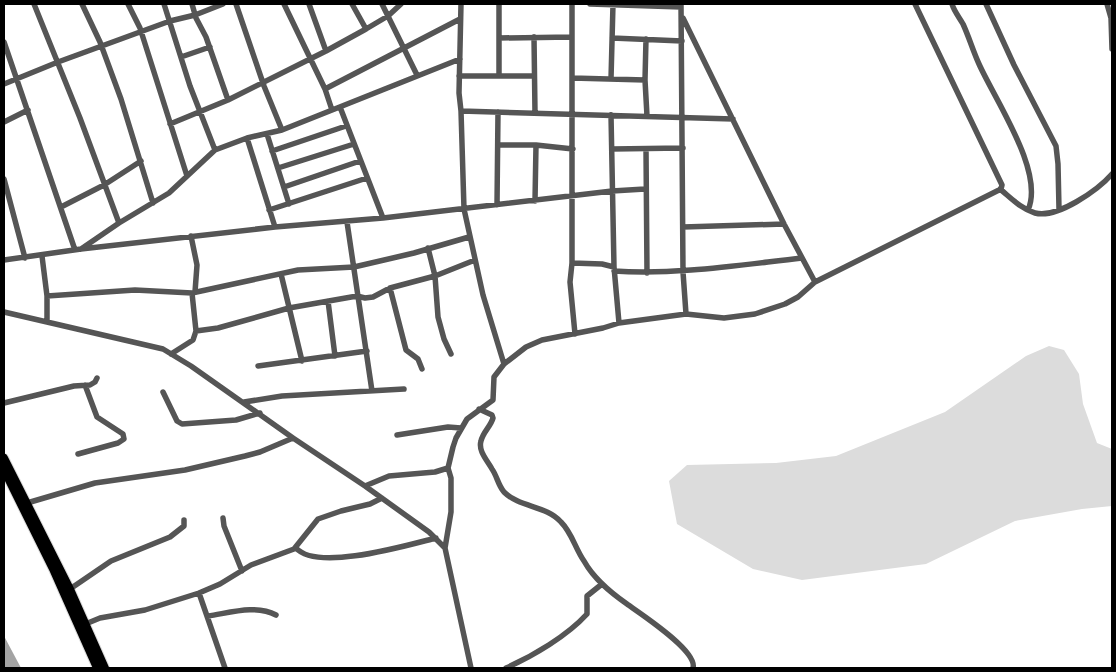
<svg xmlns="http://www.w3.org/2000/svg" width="1116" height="672" font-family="Commissioner,sans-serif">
<rect width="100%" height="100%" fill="#fff"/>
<path fill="#dcdcdc" d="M1049,346L1064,350L1079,374L1083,404L1097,443L1112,449V506L1082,509L1015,521L926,564L802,580L753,569L677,524L669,481L687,465L776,463L836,456L945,412L1026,356Z"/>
<path fill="#a3a3a3" d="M4,636L21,668H4Z"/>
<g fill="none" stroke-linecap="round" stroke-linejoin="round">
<g stroke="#dbdbdb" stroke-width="10">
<path id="major" d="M4,458L70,589L105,668
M4,470L53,569L97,668"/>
</g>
<path stroke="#555" stroke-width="5.5" d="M34,4L80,118L119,223
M82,4L100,42L121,99L153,203
M128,4L140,28L187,176
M164,4L190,86L215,150
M192,4L196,18L206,37L228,100
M236,4L264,86L282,130
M284,4L325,89L332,110
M352,4L366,29L388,16L401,4
M382,4L417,75
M461,4L459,93L461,111L464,209L483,295L504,364
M499,4V76
M572,4V263L570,282L575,334
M590,4L681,7
M681,4L683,272L686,314
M952,4C954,11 959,17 963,24C969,37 973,51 979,64C995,100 1045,172 1028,210
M986,4L1014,65L1056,146L1058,164L1059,209
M1107,4L1111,18L1112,49
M683,18L784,224L815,282
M534,37L535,113
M499,38L572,37
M612,38L682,41
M646,39L645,80L647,116
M4,42L75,250
M326,51L366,29
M181,57L210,47
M459,76H534
M572,78L645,80
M611,79L613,4
M4,84L58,62L170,21L195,15L223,4
M325,89L460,19
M340,107L383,218L612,191L645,189
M461,111L733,119
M611,115L614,267L619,323
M4,122L28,110
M170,124L228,100L326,51L309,4
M267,134L289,204
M247,138L275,227
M498,145H536L573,149
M612,149L683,148
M646,149L647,273
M272,151L346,126
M278,168L354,144
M4,179L25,258
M284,187L360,161
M1000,189C1011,198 1021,209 1035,213C1057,219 1098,190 1112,174
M535,201L536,145
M497,205L498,112
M61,207L104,185L141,161
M269,210L367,178
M347,222L372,391
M683,227L784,224
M191,236L197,265L195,292
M428,248L435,276L438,317L444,339L451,354
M81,249L119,223L169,193L215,150L247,138L282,130L460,59
M42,256L47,296V322
M4,260L81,249L275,227L383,218
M572,263L602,264L614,267
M614,271C677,275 739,265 802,258
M281,274L302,361
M390,288L406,350L418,359L422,369
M47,296L135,290L192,293L298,270L354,267L414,253L469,237
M328,301L335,356
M4,312L163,349L191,366L293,438L365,486L429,532L445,548L471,668
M196,331L218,328L289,308L357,296L365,298L373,297L390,288L435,276L475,260
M171,354L193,340L196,331L192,293
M258,366L367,351
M163,392L177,421L182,424L236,420L260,413
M244,402L282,396L404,389
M4,403L74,386L90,385L95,382L97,378
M479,409L492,415L493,418C491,426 483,432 481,441C478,451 487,460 492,469C497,476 498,485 504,492C520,508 546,505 561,522C572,533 575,548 584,561C594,579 610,592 627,604C641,614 698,651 693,668
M397,435L448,427L461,428
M78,454L118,443L124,439L123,434L97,417L85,385
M365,486L389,476L435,472L448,468
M27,503L95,483L185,470L245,456L260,452L293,438
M223,518L224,526L242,571
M296,548C317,572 408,545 436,538
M445,548L451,512V478L448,468L453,447L456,438L467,419L493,400L494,377L504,364L526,347L542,340L603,328L619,323L686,314L724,318L755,314L785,304L798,297L815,282L1001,189L1002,185L915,4
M70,589L111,561L170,537L184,526V520
M199,593L225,668
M208,616C229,613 256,604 276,615
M83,625L100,618L145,610L199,593L220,584L251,565L294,549L318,519L341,511L370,504L382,498
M506,668C533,656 567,636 587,614V596L602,584"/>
<use href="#major" stroke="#000" stroke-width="8"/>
</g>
<rect width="1116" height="672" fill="none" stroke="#000000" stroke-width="10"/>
</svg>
